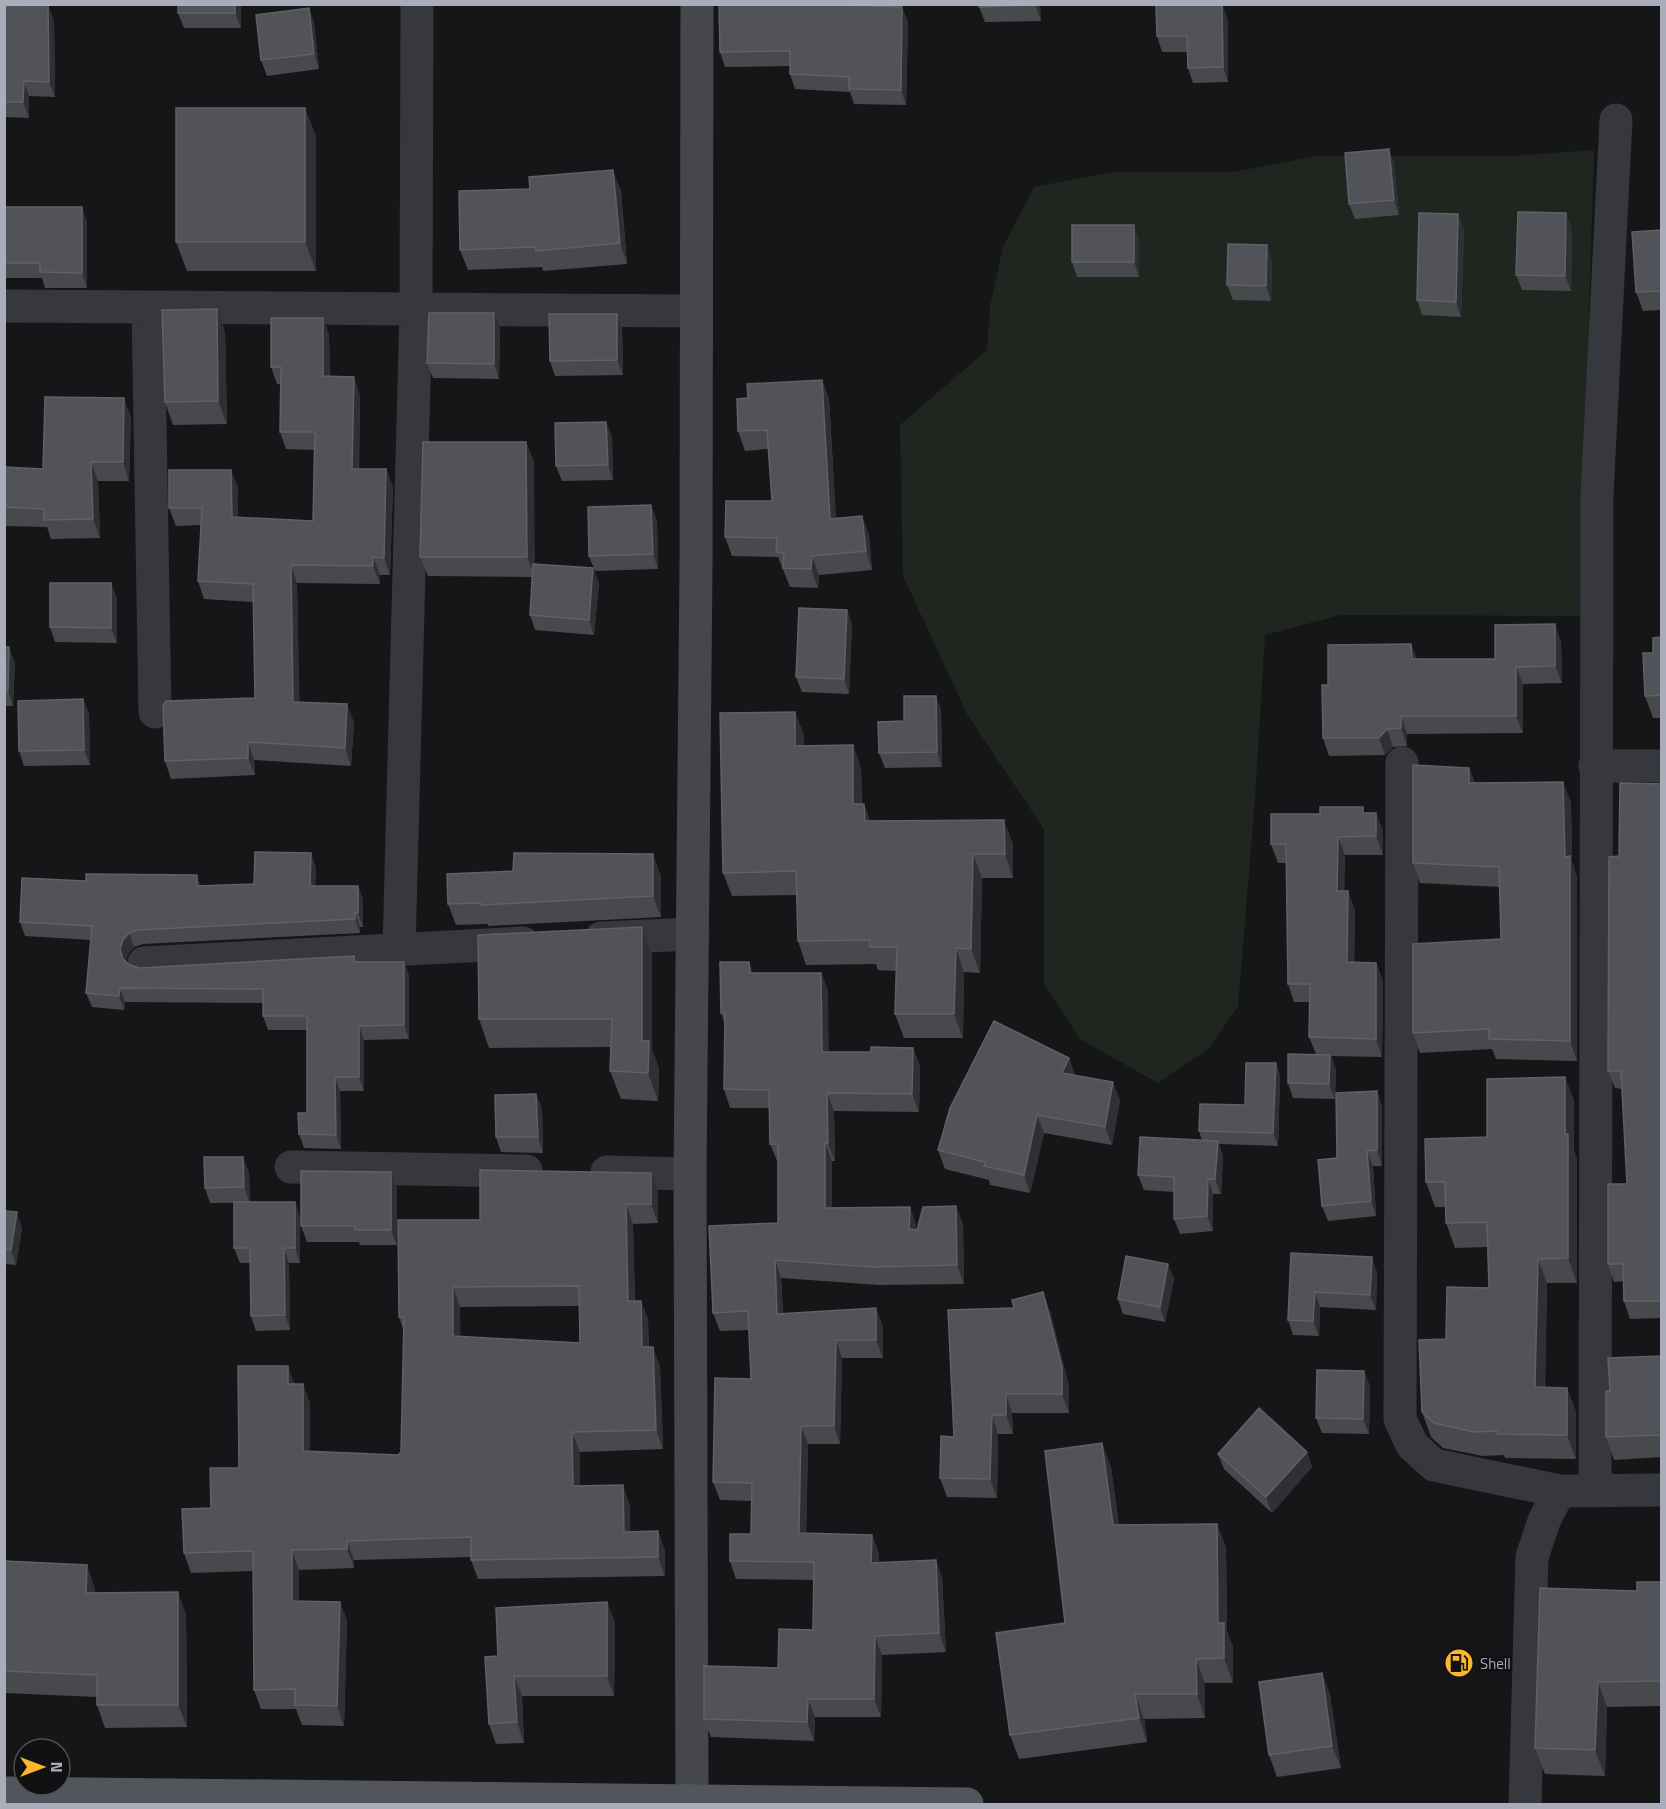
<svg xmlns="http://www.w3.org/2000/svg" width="1666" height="1809" font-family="'Titillium Web',sans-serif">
<rect width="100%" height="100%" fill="#161618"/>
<path fill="#1e261f" d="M1594,150L1580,616L1341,615L1265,635L1255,799L1238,1007L1209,1048L1158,1083L1080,1039L1044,984V829L968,716L903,576L900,425L987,350L990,306L1003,247L1034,187L1112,172H1233L1317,156H1512Z"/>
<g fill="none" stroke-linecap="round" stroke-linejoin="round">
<path stroke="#37383d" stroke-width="33" d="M4,306L696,311
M148,308L155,712
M1402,763L1400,1419L1412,1445L1434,1465L1559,1491
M1595,766H1662
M601,938L693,934
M399,949L416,309L417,4
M144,963L523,943
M291,1167L526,1171
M607,1172L690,1174
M1595,1491L1597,495L1616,120
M1525,1804L1532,1557L1544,1521L1559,1491L1662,1490"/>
<path stroke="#45474d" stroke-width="33" d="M692,1804L690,1174L696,568L697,4"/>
<path stroke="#53555d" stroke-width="33" d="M4,1793L967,1804"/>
</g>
<path fill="#47494d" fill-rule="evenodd" d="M241,4V28H184L178,13Z
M561,4H616L562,6Z
M719,4H847V5L902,7L908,22L906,105L854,104L850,92L795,89L790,74V66L725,67L720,52Z
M1040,4L1041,21L985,22L979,7Z
M4,6L54,20L55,97L29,96V118L4,117Z
M309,8L314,23L319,69L267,76L261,60Z
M1228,20V82L1193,83L1188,68L1187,52H1162L1157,36Z
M305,108L316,137V271H187L176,242Z
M1389,149L1394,164L1399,215L1355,219L1349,204Z
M621,191L627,264L543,271L542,267L468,270L460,250Z
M4,207L87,222V288H45L42,278H4Z
M1572,228L1571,291L1522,290L1516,275Z
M1464,229L1461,317L1422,315L1417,300Z
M1662,230V310L1643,311L1636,292Z
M1139,240V277H1077L1072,262Z
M1272,260L1271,301L1233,300L1227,285Z
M617,314L622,329L623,375L555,376L550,361Z
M323,318L329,335L330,377L360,395L359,469H386L393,487L390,575H380V584L297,583L299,702L354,722L351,766L254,760L255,775L171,779L165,761L255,698L253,602L204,599L198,581L201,525L176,526L169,508L238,487V518L313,521L314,450L286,449L280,432L281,384H277L271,367Z
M500,328L499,379L433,378L427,363Z
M225,331L227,424L173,425L165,402Z
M822,380L829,399L836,518L862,516L869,535L872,570L819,575L818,588L790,587L778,557L732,556L725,537L772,501L768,449L745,451L738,431L748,398Z
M131,417L129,481H98L100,538L51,539L47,527L4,526V467L43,469Z
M606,422L612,437L613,480L562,481L556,466Z
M526,442L534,462V564L593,568L599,584L594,635L535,630L530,615L532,577L428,576L420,557Z
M657,520L658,569L595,571L589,556Z
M117,598V643L55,642L50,627Z
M847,610L852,625L849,694L802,692L796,677Z
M1662,637V718H1653L1645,696L1653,653Z
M1561,641L1562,683L1523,684V733L1407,734V746L1393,747L1385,755L1329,756L1323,738L1328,685L1411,644L1417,659H1495Z
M4,647L15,663L13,706H4Z
M936,696L941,711L942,767L885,768L879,753L904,721Z
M83,699L89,714L90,765L24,766L19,751Z
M795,712L804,736V746L853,745L861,769L862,804H864L870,821L1013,844V878H982L980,973L964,972L963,1038H904L895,1014L896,971L878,970L876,964L806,965L798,941L797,895L732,896L723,873Z
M1469,768L1475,783L1571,802L1572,861L1577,877V1061L1496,1059L1492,1049L1420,1053L1413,1033L1501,939L1500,887L1420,883L1413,863Z
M1662,784V1318L1630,1319L1624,1301V1281L1614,1282L1608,1264L1627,1184L1622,1089L1615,1088L1608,1071L1619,856Z
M1376,813L1383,831V855H1345L1344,891L1355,910L1354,962L1376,963L1383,981L1382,1057L1331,1056L1336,1070L1335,1099L1293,1098L1288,1083L1316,1054L1309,1037L1310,1002H1294L1288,984L1286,863H1278L1271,844L1320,814Z
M316,867L315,886H358L363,900V927H360V933L143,944L134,947L128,954L126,961L130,965L140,968L354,956L356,962H404L409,976V1039L364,1040V1091H340L341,1149L304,1148L299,1134L307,1113V1030H268L263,1016V1003L125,1002L124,1010L92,1007L86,993L91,940L25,936L20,922L86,881L201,886L254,884Z
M661,876V917L488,926V924L456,925L448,904Z
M642,927L652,955V1050L659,1069L658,1101L621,1099L610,1071L611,1047L489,1048L479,1019Z
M754,973H821L828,991V1052H871L913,1048L920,1066L919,1112L834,1111L835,1161H832V1208L910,1207L916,1225V1230L963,1224L964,1284L879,1285L781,1278L783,1313L883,1327V1358H842L840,1444H808L806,1533L872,1535L879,1554V1563L936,1560L942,1578L946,1652L882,1655L881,1717H815L814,1741L711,1737L704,1719L778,1668L813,1630L814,1580L736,1579L730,1561L751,1534V1501L720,1500L713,1482L751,1379L749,1330L720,1331L713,1313L778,1223V1163L770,1144L769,1108H730L724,1089L725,1025L721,1013Z
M1069,1058L1075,1076L1120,1100L1112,1145L1044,1133L1030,1193L990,1185L989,1180L945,1169L938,1150Z
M1276,1063L1280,1076L1278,1146L1219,1144L1223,1156L1221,1194H1213V1231L1180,1234L1174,1219V1192L1144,1190L1138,1175L1202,1140L1199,1131L1245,1105Z
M1565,1077L1574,1101V1150L1577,1159V1283H1547L1545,1388H1567L1576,1412V1459L1505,1458L1504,1455L1483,1456L1443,1448L1431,1437L1422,1412L1446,1339L1489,1288L1488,1247L1455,1248L1446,1223V1207H1435L1426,1182Z
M1377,1091L1382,1107V1166H1373L1376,1216L1328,1221L1322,1206L1337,1158Z
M536,1094L542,1109L543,1153L501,1152L496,1137Z
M249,1172L250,1202H295L300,1218V1263H289L290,1330L256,1331L251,1316L250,1263H240L234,1248V1203H210L205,1188Z
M391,1172L397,1188V1245H360L359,1242H307L301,1226Z
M658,1192V1223L633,1224L635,1301H641L648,1320L649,1347L660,1366L663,1449L580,1452V1486L630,1505V1532L658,1531L665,1551V1576L478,1579L471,1560V1557L354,1560V1568L299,1570V1601L340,1602L347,1621L344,1726L302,1725L296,1709H261L254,1690L253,1571L191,1573L184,1553L211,1508L239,1468L288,1366L294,1384L310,1403V1452L398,1455L401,1452L404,1332L399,1317L480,1220ZM579,1306L580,1343L460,1337V1307Z
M4,1211L22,1228L16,1265L4,1264Z
M1291,1253L1377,1272L1376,1310L1320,1307L1319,1336L1293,1335L1288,1320Z
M1174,1279L1165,1322L1123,1314L1118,1299Z
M1050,1311L1069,1386V1413H1012L1013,1434H998L997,1498L947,1497L940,1478L954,1437Z
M1662,1356V1457L1614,1460L1606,1437L1610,1391Z
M1370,1386L1369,1434L1322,1433L1316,1418Z
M1307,1452L1312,1467L1272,1513L1224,1469L1218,1454Z
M1111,1467L1119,1525L1217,1524L1226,1548L1227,1631L1233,1647V1683H1205V1718L1144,1719L1147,1742L1019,1759L1010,1735L1065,1623Z
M4,1561L95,1588V1592L186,1614L187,1727L105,1728L97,1705V1697L4,1693Z
M1662,1582V1706L1607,1707L1605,1776L1545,1774L1535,1748L1637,1591Z
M607,1602L615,1623L614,1696H522L524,1743L496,1744L489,1724L498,1656Z
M1322,1673L1330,1695L1341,1768L1277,1777L1269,1755Z"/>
<path fill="#2f3033" d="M235,4H241V28L235,13Z
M1035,4H1040L1041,21Z
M1222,4L1228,20V82L1223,67Z
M48,5L54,20L55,97L49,82Z
M902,7L908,22L906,105L901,90Z
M309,8L314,23L319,69L314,54Z
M24,81L29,96V118L23,102Z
M305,108L316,137V271L305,242Z
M1389,149L1394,164L1399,215L1394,200Z
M613,170L621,191L627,264L620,243Z
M82,207L87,222V288L82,273Z
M1566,213L1572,228L1571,291L1565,276Z
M1458,214L1464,229L1461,317L1456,302Z
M1134,225L1139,240V277L1134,262Z
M1267,245L1272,260L1271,301L1266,286Z
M217,309L225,331L227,424L218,401Z
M494,313L500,328L499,379L494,364Z
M617,314L622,329L623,375L617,360Z
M323,318L329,335L330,394L323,376Z
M354,377L360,395L358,487L352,469Z
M822,380L829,399L837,538L830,519Z
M124,398L131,417L129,481L123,462Z
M606,422L612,437L613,480L608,465Z
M526,442L534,462L535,577L527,557Z
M91,462L98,481L100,538L93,519Z
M386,469L393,487L390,575L384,558Z
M231,470L238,487V535L232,517Z
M651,505L657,520L658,569L653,554Z
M862,516L869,535L872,570L866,551Z
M812,556L819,575L818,588L811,569Z
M373,557L380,575V584L373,566Z
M291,565L297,583L300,719L293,702Z
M593,568L599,584L594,635L589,620Z
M111,583L117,598V643L111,628Z
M847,610L852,625L849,694L844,679Z
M1555,624L1561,641L1562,683L1555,666Z
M1411,644L1418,662L1412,659Z
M9,647L15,663L13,706L8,691Z
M1516,667L1523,684V733L1516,716Z
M936,696L941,711L942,767L937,752Z
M83,699L89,714L90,765L84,750Z
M347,704L354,722L351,766L345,748Z
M795,712L804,736V770L795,746Z
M1401,716L1407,734V746L1401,728Z
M1387,729L1393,747L1385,755L1379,738Z
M248,742L254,760L255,775L248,758Z
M853,745L861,769L862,828L853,804Z
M1469,768L1477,788L1469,783Z
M1563,782L1571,802L1572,861L1577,877V1061L1570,1041Z
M864,804L873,828L865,821Z
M1376,813L1383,831V855L1376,836Z
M1004,820L1013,844V878L1005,854Z
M1338,837L1345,855L1344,909L1337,891Z
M311,853L316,867L315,900L310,886Z
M653,854L661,876V917L653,896Z
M973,854L982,878L980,973L971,949Z
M197,875L202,889L197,886Z
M358,886L363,900V927L358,913Z
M1348,891L1355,910L1354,980L1347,962Z
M355,913L360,927V933L355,919Z
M642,927L652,955V1050L659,1069L658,1101L648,1073L642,1041Z
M129,933L134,947L128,954L125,963L128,973L120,949L123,940Z
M956,948L964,972L963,1038L954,1014Z
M404,962L409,976V1039L404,1025Z
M749,962L756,980L750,973Z
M1376,963L1383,981L1382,1057L1376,1039Z
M821,973L828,991L829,1070L822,1052Z
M120,988L125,1002L124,1010L119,996Z
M359,1026L364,1040V1091L359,1077Z
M913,1048L920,1066L919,1112L912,1094Z
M1330,1055L1336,1070L1335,1099L1329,1084Z
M1069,1058L1076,1077L1062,1073Z
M1276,1063L1280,1076L1278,1146L1273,1133Z
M335,1077L340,1091L341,1149L336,1135Z
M1565,1077L1574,1101V1150L1577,1159V1283L1568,1258L1565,1134Z
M1113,1082L1120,1100L1112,1145L1105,1127Z
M1377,1091L1382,1107V1166L1377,1150Z
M827,1093L834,1111L835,1161L828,1143Z
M536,1094L542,1109L543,1153L538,1137Z
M1037,1115L1044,1133L1030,1193L1024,1175Z
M1218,1141L1223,1156L1221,1194L1215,1179Z
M825,1143L832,1161V1226L825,1208Z
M1367,1151L1373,1166L1376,1216L1371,1201Z
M243,1157L249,1172L250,1203L244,1187Z
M391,1172L397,1188V1245L391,1230Z
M651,1173L658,1192V1223L651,1204Z
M1208,1179L1213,1194V1231L1207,1216Z
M295,1202L300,1218V1263L295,1248Z
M626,1204L633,1224L635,1321L628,1301Z
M956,1206L963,1224L964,1284L957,1265Z
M910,1207L916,1225V1247L909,1229Z
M17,1212L22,1228L16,1265L11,1250Z
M284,1248L289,1263L290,1330L285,1315Z
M1372,1257L1377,1272L1376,1310L1370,1295Z
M1538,1259L1547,1283L1544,1412L1535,1387Z
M775,1260L781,1278L784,1332L777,1314Z
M1168,1264L1174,1279L1165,1322L1160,1307Z
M453,1287L460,1307L461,1356L453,1336Z
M1043,1292L1050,1311L1069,1386V1413L1062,1394Z
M1315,1292L1320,1307L1319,1336L1313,1321Z
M641,1301L648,1320L649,1366L642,1347Z
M876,1308L883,1327V1358L876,1340Z
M836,1340L842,1358L840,1444L834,1426Z
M653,1347L660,1366L663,1449L656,1430Z
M288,1366L295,1385L288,1384Z
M1364,1371L1370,1386L1369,1434L1363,1419Z
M303,1384L310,1403V1471L303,1451Z
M1567,1388L1576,1412V1459L1567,1435Z
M1006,1394L1012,1413L1013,1434L1006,1415Z
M992,1415L998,1434L997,1498L990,1479Z
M801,1426L808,1444L806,1552L799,1533Z
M572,1432L580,1452V1506L573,1486Z
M1102,1443L1111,1467L1122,1549L1113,1525Z
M1307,1452L1312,1467L1272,1513L1266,1497Z
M623,1485L630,1505L631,1552L624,1532Z
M1217,1524L1226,1548L1227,1631L1233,1647V1683L1224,1658L1218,1623Z
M658,1531L665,1551V1576L658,1557Z
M872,1535L879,1554L878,1581L871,1563Z
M347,1541L354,1560V1568L347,1549Z
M292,1550L299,1570V1620L292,1601Z
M936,1560L942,1578L946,1652L939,1633Z
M87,1565L95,1588L94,1615L86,1593Z
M178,1592L186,1614L187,1727L178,1705Z
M340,1602L347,1621L344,1726L337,1706Z
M607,1602L615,1623L614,1696L607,1676Z
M875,1636L882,1655L881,1717L874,1699Z
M1196,1659L1205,1683V1718L1197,1694Z
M1322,1673L1330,1695L1341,1768L1332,1746Z
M514,1676L522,1696L524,1743L517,1722Z
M1598,1682L1607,1707L1605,1776L1595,1750Z
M1135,1694L1144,1719L1147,1742L1139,1718Z
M808,1699L815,1717L814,1741L807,1722Z"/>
<path fill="#525359" stroke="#5f6168" stroke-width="1.5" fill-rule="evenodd" d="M178,4H235V13H178Z
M719,4H845V5L902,7L901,90L849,89V77L790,74V51L720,52Z
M979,4H1035V5L979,7Z
M1222,4L1223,67L1188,68L1187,36H1157L1156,5Z
M48,5L49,82L24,81L23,102H4V6Z
M309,8L314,54L261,60L256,15Z
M176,108H305V242H176Z
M1389,149L1394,200L1349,204L1345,153Z
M613,170L620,243L536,251L535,247L460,250L459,191L530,189L529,177Z
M4,207H82V273L40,272V263H4Z
M1518,212L1566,213L1565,276L1516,275Z
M1419,213L1458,214L1456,302L1417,300Z
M1072,225H1134V262H1072Z
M1662,230V291L1636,292L1632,232Z
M1228,244L1267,245L1266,286L1227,285Z
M217,309L218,401L165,402L162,310Z
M429,313H494V364L427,363Z
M549,314H617V360L550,361Z
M271,318H323V376L354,377L352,469H386L384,558L373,557V566L291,565L293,702L347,704L345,748L248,742V758L165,761L163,706L166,701L255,698L253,584L198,581L202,508H169V470H231L232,517L313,521L315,432H280L281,367H271Z
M822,380L830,519L862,516L866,551L812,556L811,569L783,568L784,553L776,552L777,538L725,537L726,501H772L767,430L738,431L737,399L748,398L747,384Z
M45,397L124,398L123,462H91L93,519L44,520V509L4,507V467L43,469Z
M606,422L608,465L556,466L555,423Z
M423,442H526L527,557H420Z
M651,505L653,554L589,556L588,507Z
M533,564L593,568L589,620L530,615Z
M50,583H111V628L50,627Z
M799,608L847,610L844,679L796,677Z
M1555,624V666L1516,667V716H1401V728L1387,729L1379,738H1323L1322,685H1328V645L1411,644L1412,659H1495V625Z
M1662,637V695L1645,696L1643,653H1653V638Z
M4,647H9L8,691H4Z
M904,696H936L937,752L879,753L878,722L904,721Z
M83,699L84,750L19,751L18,701Z
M795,712V746L853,745V804H864L865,821L1004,820L1005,854H973L971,949L956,948L954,1014H895L897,947H870V940L798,941L796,871L723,873L720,713Z
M1413,765L1469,768V783L1563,782L1565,857L1570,856V1041L1489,1039V1029L1413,1033V944L1501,939L1499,867L1413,863Z
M1620,783L1662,784V1301H1624L1623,1264H1608V1184H1627L1621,1071H1608L1609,857L1619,856Z
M1320,807H1363V813H1376V836L1338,837L1337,891H1348L1347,962L1376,963V1039L1309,1037L1310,984H1288L1286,844H1271V814H1320Z
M255,852L311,853L310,886H358V913H355V919L138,930L129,933L123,940L120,949L123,959L130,965L140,968L354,956V962H404V1025L359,1026V1077H335L336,1135L299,1134L298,1113H307V1016H263V989L120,988L119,996L86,993L92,926L20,922L22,878L86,881V874L197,875V886L254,884Z
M514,853L653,854V896L481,905V903L448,904L447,874L513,871Z
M642,927V1041H649L648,1073L610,1071L612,1019H479L478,935Z
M720,962H749L750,973H821L822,1052H871V1047L913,1048L912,1094L827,1093L828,1143H825V1208L910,1207L909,1229L917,1230L923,1207L956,1206L957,1265L872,1267L775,1260L777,1314L876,1308V1340H836L834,1426H801L799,1533L872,1535L871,1563L936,1560L939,1633L875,1636L874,1699H808L807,1722L704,1719V1666L778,1668L779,1629L813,1630L814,1562L730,1561V1534H751L752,1483L713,1482L715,1378L751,1379L748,1311L713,1313L709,1226L778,1223V1144H770L769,1090L724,1089L725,1013H721Z
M994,1021L1069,1058L1062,1073L1113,1082L1105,1127L1037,1115L1024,1175L984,1166L985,1162L938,1150L950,1108Z
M1288,1054L1330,1055L1329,1084L1288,1083Z
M1246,1063H1276L1273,1133L1199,1131L1200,1104L1245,1105Z
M1565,1077V1134H1568V1258L1538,1259L1535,1387L1567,1388V1435L1497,1434V1431L1474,1432L1434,1423L1422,1412L1419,1340L1446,1339L1447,1287L1489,1288L1487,1222L1446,1223L1445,1182H1426L1425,1139L1487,1137V1079Z
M1377,1091V1150L1367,1151L1371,1201L1322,1206L1318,1160L1337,1158L1336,1093Z
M536,1094L538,1137H496L495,1095Z
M1140,1137L1218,1141L1215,1179H1208L1207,1216L1174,1219V1177L1138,1175Z
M204,1157H243L244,1187L205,1188Z
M480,1170L651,1173V1204H626L628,1301H641L642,1347H653L656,1430L572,1432L573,1486L623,1485L624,1532L658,1531V1557L471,1560V1537L347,1541V1549L292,1550V1601L340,1602L337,1706L295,1705V1689L254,1690L253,1551L184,1553L182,1509L211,1508L210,1468H239L238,1366H288V1384H303V1451L398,1455L401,1452L404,1317H399L398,1220H480ZM579,1286L580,1343L453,1336V1287Z
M301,1171L391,1172V1230H355V1226H301Z
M234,1202H295V1248H284L285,1315L251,1316L250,1248H234Z
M4,1211L17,1212L11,1250L4,1249Z
M1291,1253L1372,1257L1370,1295L1315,1292L1313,1321L1288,1320Z
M1126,1256L1168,1264L1160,1307L1118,1299Z
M1043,1292L1062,1367V1394H1006V1415H992L990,1479L940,1478L941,1436L954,1437L948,1310L1014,1308L1012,1300Z
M1662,1356V1435L1606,1437V1391H1610L1608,1358Z
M1317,1370L1364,1371L1363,1419L1316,1418Z
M1259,1408L1307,1452L1266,1497L1218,1454Z
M1102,1443L1113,1525L1217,1524L1218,1623H1224V1658L1196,1659L1197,1694H1135L1139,1718L1010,1735L996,1633L1065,1623L1045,1451Z
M4,1561L87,1565L86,1593L178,1592V1705H97V1675L4,1671Z
M1637,1582H1662V1681L1598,1682L1595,1750L1535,1748L1540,1588L1637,1591Z
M607,1602V1676H514L517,1722L489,1724L485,1657L498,1656L496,1608Z
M1322,1673L1332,1746L1269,1755L1259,1682Z"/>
<defs>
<g id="fuel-disc" transform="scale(1.5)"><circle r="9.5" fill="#fab62d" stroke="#111113"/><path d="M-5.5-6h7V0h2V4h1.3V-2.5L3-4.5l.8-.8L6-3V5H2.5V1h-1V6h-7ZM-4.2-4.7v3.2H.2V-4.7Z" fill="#111"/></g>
</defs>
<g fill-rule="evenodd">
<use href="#fuel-disc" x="1459" y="1663"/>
</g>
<g text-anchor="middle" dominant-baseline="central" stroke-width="5" stroke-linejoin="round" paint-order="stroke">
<g font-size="15" fill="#a8adb9" stroke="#111113" text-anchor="start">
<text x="1480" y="1663">Shell</text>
</g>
</g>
<rect width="1666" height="1809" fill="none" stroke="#a8adb9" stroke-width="12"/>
<g transform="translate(42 1767) rotate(90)"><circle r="28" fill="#111113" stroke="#4d4f55" stroke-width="1.5"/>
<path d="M0-4.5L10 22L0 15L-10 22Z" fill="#fab62d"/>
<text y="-9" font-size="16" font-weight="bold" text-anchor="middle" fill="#a8adb9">N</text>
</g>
</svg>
